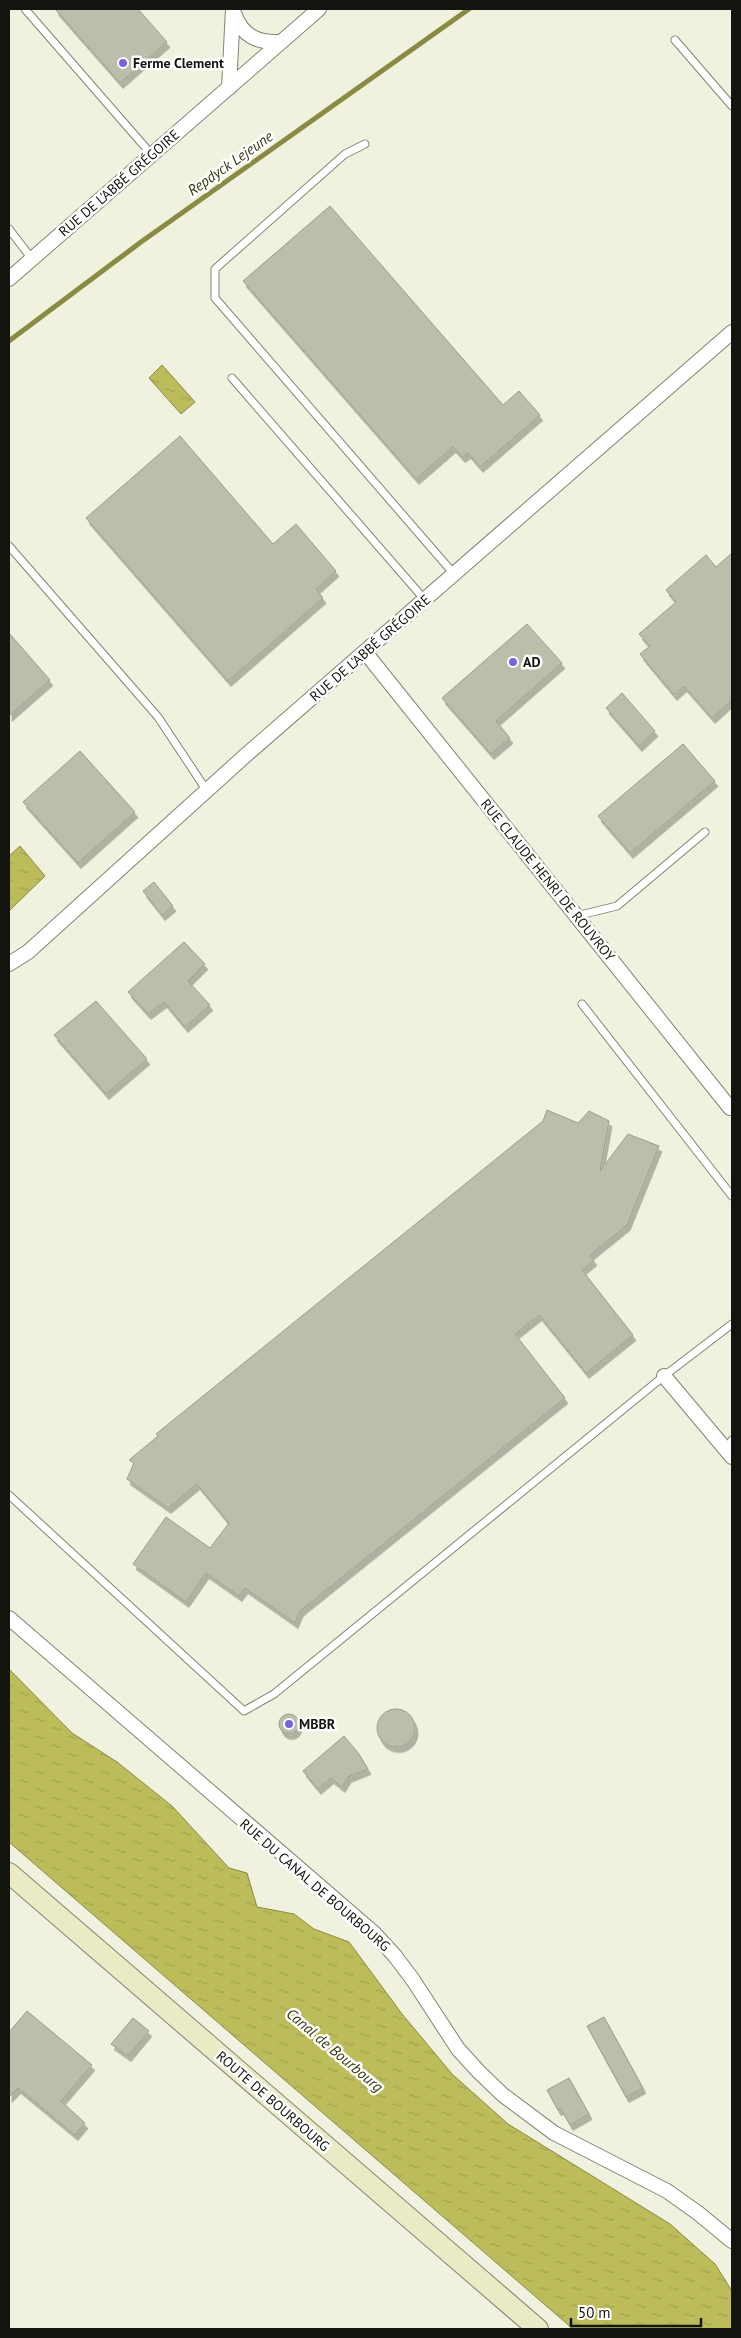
<svg xmlns="http://www.w3.org/2000/svg" width="741" height="2338" font-family="'PT Sans',sans-serif">
<defs>
<pattern id="water-ripples" width="26" height="14" patternUnits="userSpaceOnUse" patternTransform="scale(1.25)"><rect width="26" height="14" fill="#bcbd5a"/><path d="M2 4q2-2 4 0t4 0M15 11q2-2 4 0t4 0" fill="none" stroke="#a1a24d"/></pattern>
<filter id="shadow"><feDropShadow dx="3" dy="5.5" stdDeviation="0" flood-color="#0004"/></filter>
</defs>
<rect width="100%" height="100%" fill="#f0f1de"/>
<path fill="url(#water-ripples)" stroke="#8a8a43" d="M162,365L195,402L181,414L149,378Z
M20,846L45,876L9,911V856Z
M9,1669L72,1733L117,1762L172,1806L229,1868L247,1873L257,1907L294,1914L314,1929L349,1942L402,2014L452,2074L508,2124L670,2224L715,2264L732,2291V2329H573L9,1842Z"/>
<g fill="none" stroke-linecap="round" stroke-linejoin="round">
<path stroke="#8a8a43" stroke-width="5" d="M9,341L141,242L469,9"/>
</g>
<path fill="#bcbdab" stroke="#9d9e8d" filter="url(#shadow)" d="M55,9H138L167,42L120,83Z
M330,206L503,405L519,391L540,415L480,467L468,453L462,457L453,447L416,479L243,281Z
M180,436L273,544L296,524L336,571L316,589L323,598L228,681L86,518Z
M732,553V700L712,718L684,686L674,695L640,654L650,646L639,634L676,602L666,590L706,555L716,567Z
M527,624L562,663L496,721L510,738L491,754L442,698Z
M9,633L50,680L9,716Z
M622,693L655,731L639,746L606,708Z
M683,744L715,781L630,853L598,816Z
M80,751L135,812L78,863L23,802Z
M154,882L173,906L162,915L143,891Z
M184,942L205,964L188,981L210,1005L185,1027L164,1002L148,1014L128,992Z
M96,1001L147,1059L106,1094L54,1035Z
M547,1110L578,1123L589,1111L609,1121L600,1171L628,1134L659,1146L627,1225L590,1255L594,1260L582,1270L633,1335L586,1373L539,1315L515,1334L565,1398L300,1611L295,1623L245,1588L239,1596L206,1573L186,1602L133,1564L166,1517L210,1548L229,1523L197,1484L168,1508L127,1479L134,1463L129,1460L158,1436L156,1434L543,1121Z
M377 1728a19 19 0 1 1 38 0a19 19 0 1 1-38 0Z
M279 1724a10 10 0 1 1 20 0a10 10 0 1 1-20 0Z
M344,1736L359,1754L368,1769L348,1777L342,1787L331,1778L318,1789L303,1771Z
M27,2011L92,2065L61,2101L85,2123L75,2135L18,2088L9,2097V2032Z
M604,2017L643,2088L626,2097L587,2026Z
M133,2018L149,2031L128,2056L111,2044Z
M569,2078L589,2114L570,2125L561,2109L558,2110L547,2090Z"/>
<g fill="none" stroke-linecap="round" stroke-linejoin="round">
<g stroke="#838473" stroke-width="9">
<path id="service" d="M25,9L152,155
M675,40L732,106
M365,144L345,154L215,269V298L454,574
M9,229L32,259
M232,378L425,600
M9,546L158,717L207,791
M576,916L617,906L705,832
M582,1004L732,1196
M726,1449L732,1440
M9,1495L244,1711L274,1694L664,1376L732,1324"/>
</g>
<g stroke="#838473" stroke-width="16">
<path id="minor" d="M234,13C242,36 257,43 281,42
M229,88L233,9
M9,279L319,9
M365,652L730,1108
M9,964L28,952L246,755L732,332
M664,1376L732,1457
M9,1618L374,1933L395,1956L413,1980L458,2049L479,2072L503,2095L554,2133L667,2191L698,2213L732,2241"/>
</g>
<g stroke="#838473" stroke-width="22">
<path id="secondary" d="M9,1873L538,2329"/>
</g>
<use href="#service" stroke="#fff" stroke-width="7"/>
<use href="#minor" stroke="#fff" stroke-width="14"/>
<use href="#secondary" stroke="#eaeac4" stroke-width="20"/>
</g>
<g fill="#7b61dc" stroke="#fff" stroke-width="2">
<circle cx="123" cy="63" r="5"/>
<circle cx="513" cy="662" r="5"/>
<circle cx="289" cy="1724" r="5"/>
</g>
<g text-anchor="middle" dominant-baseline="central" stroke-width="5" stroke-linejoin="round" paint-order="stroke">
<g font-size="14" font-weight="bold" fill="#14140e" stroke="#fff" text-anchor="start">
<text x="133" y="63">Ferme Clement</text>
<text x="523" y="662">AD</text>
<text x="299" y="1724">MBBR</text>
</g>
<g font-size="14" fill="#14140e" stroke="#fff">
<text transform="translate(119 183) rotate(-41)">RUE DE L'ABBÉ GRÉGOIRE</text>
<text transform="translate(370 648) rotate(-41)">RUE DE L'ABBÉ GRÉGOIRE</text>
<text transform="translate(548 880) rotate(51)">RUE CLAUDE HENRI DE ROUVROY</text>
<text transform="translate(315 1885) rotate(41)">RUE DU CANAL DE BOURBOURG</text>
<text transform="translate(273 2101) rotate(41)">ROUTE DE BOURBOURG</text>
</g>
<g font-size="15" font-style="italic" fill="#37370c" stroke="#fff">
<text transform="translate(230 163) rotate(-35)">Repdyck Lejeune</text>
<text transform="translate(335 2050) rotate(40)">Canal de Bourbourg</text>
</g>
</g>
<rect width="741" height="2338" fill="none" stroke="#14140e" stroke-width="20"/>
<path d="M571 2318v8h130v-8" fill="none" stroke="#14140e" stroke-width="2.5"/>
<text x="578" y="2318" font-size="15" fill="#14140e" stroke="#ffffff" stroke-width="4" paint-order="stroke">50 m</text>
</svg>
